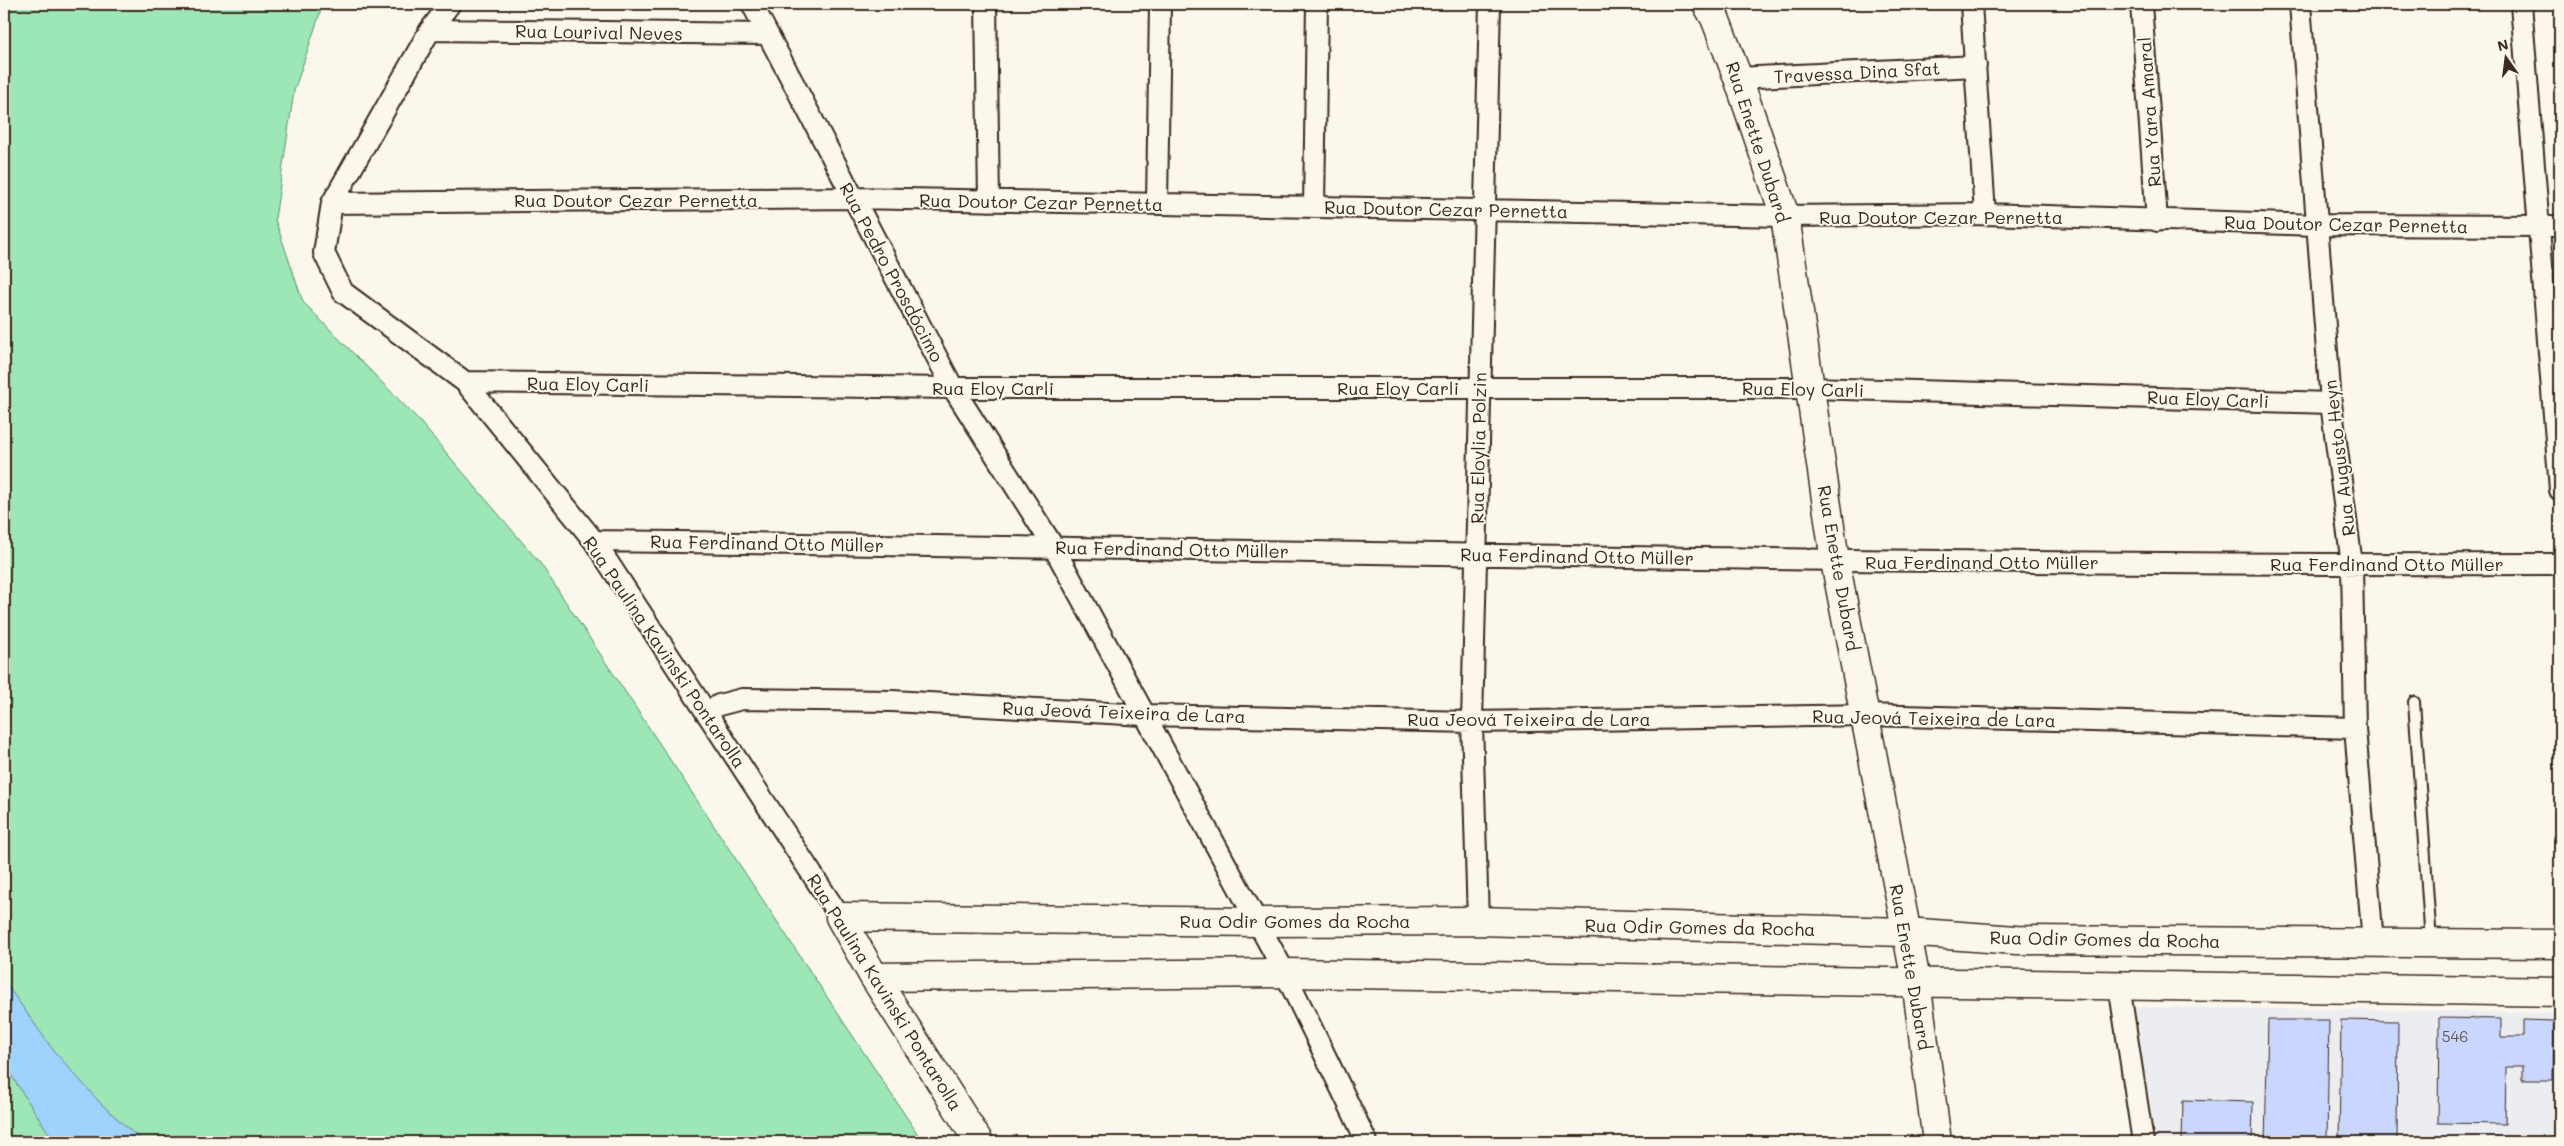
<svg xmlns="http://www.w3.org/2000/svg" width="2564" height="1146" font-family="Mali,sans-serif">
<rect width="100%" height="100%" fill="#fbf7ec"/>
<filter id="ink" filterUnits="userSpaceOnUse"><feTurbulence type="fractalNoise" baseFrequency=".02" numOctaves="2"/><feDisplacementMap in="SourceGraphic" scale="10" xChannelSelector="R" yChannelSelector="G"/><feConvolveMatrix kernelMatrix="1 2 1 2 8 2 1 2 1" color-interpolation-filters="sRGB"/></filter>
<g filter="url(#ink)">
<path fill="#ecedf1" d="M2134,1007L2560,1013L2559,1142H2155Z"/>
<path fill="#9de6b6" stroke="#6c886a" d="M4,4H323L294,91L275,219L303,302L415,416L540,563L923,1142H143L101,1104L53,1050L4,981Z
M4,1064L48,1132L60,1142H4Z"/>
<path fill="#9dd3fc" stroke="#768fa3" d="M4,981L53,1050L101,1104L143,1142H60L48,1132L4,1064Z"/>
<path fill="#c9d6fd" stroke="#3b2a1e" d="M2560,1013V1142H2559Z
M2439,1018L2501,1019V1037H2523V1020L2554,1021L2553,1080H2522V1067H2506L2505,1124L2438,1123Z
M2268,1020H2329L2327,1142H2265Z
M2341,1020L2398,1021L2397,1142H2339Z
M2183,1100L2253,1102L2252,1142H2182Z"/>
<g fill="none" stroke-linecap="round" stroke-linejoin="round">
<g stroke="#3b2a1e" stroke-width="14">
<path id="lane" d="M2414,702L2431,942"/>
</g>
<g stroke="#3b2a1e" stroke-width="24">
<path id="street" d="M450,4L430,30L332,203L324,253L343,292L465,382L594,541L840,917
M752,4L953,388L1053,546L1285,973L1367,1142
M986,4L989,201
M1971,4L1985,214
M2141,4L2157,221
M2300,4L2331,403L2352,565L2355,728L2373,943
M2521,4L2560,490
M430,30L767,34
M1738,78L1976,66
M332,203L853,198L1785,216L1985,214L2317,225L2560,226
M1157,204L1160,4
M1314,207L1317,4
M465,382L953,388H1810L2331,403
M594,541C1249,549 1905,566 2560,564
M706,713L719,705L742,699L892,701L1144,715L1472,722L1865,715L2355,728
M1478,921L1472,722L1490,4
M2119,985L2143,1142"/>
</g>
<g stroke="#3b2a1e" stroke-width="31">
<path id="secondary" d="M1707,4L1715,18L1738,78L1785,216L1835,561L1916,981L1937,1142
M840,917L1257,922L1478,921L1906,932L2016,940L2560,944
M840,917L874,977L979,1142
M874,977L1285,973L2560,992"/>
</g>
<use href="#lane" stroke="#fbf7ec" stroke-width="10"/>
<use href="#street" stroke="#fbf7ec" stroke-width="20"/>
<use href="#secondary" stroke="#fbf7ec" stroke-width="28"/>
</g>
</g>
<g text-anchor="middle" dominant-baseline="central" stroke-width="4" stroke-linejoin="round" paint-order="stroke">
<g font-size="15" fill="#5e5556">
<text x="2455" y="1036">546</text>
</g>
<g font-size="18" fill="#3b2a1e" stroke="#fbf7ec">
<text transform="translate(599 32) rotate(1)">Rua Lourival Neves</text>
<text transform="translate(1857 72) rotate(-3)">Travessa Dina Sfat</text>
<text transform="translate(2149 112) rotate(-94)">Rua Yara Amaral</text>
<text transform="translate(1758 142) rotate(72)">Rua Enette Dubard</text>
<text x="636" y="200">Rua Doutor Cezar Pernetta</text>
<text transform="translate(1041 202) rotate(1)">Rua Doutor Cezar Pernetta</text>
<text transform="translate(1446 209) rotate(1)">Rua Doutor Cezar Pernetta</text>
<text x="1941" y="217">Rua Doutor Cezar Pernetta</text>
<text transform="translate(2346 224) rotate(1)">Rua Doutor Cezar Pernetta</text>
<text transform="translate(892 272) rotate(62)">Rua Pedro Prosdócimo</text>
<text transform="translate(588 384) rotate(1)">Rua Eloy Carli</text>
<text x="993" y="388">Rua Eloy Carli</text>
<text x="1398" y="388">Rua Eloy Carli</text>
<text transform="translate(1803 389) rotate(1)">Rua Eloy Carli</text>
<text transform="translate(2208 399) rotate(2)">Rua Eloy Carli</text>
<text transform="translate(1478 448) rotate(-89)">Rua Eloylia Polzin</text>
<text transform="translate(2339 458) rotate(-97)">Rua Augusto Heyn</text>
<text transform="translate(767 543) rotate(1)">Rua Ferdinand Otto Müller</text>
<text transform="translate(1172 549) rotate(1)">Rua Ferdinand Otto Müller</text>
<text transform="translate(1577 556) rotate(1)">Rua Ferdinand Otto Müller</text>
<text x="1982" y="562">Rua Ferdinand Otto Müller</text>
<text x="2387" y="564">Rua Ferdinand Otto Müller</text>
<text transform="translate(1839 568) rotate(80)">Rua Enette Dubard</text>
<text transform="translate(665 652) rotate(56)">Rua Paulina Kavinski Pontarolla</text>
<text transform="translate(1124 712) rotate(2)">Rua Jeová Teixeira de Lara</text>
<text transform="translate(1934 718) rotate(1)">Rua Jeová Teixeira de Lara</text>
<text x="1529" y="719">Rua Jeová Teixeira de Lara</text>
<text x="1295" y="921">Rua Odir Gomes da Rocha</text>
<text transform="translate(1700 927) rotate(1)">Rua Odir Gomes da Rocha</text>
<text transform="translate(2105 939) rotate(1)">Rua Odir Gomes da Rocha</text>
<text transform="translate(1911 967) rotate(80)">Rua Enette Dubard</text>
<text transform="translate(885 992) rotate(58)">Rua Paulina Kavinski Pontarolla</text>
</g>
</g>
<rect width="2564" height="1146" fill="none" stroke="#fbf7ec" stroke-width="20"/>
<rect x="10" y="10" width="2544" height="1126" fill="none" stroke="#3b2a1e" stroke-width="2" filter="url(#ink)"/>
<g transform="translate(2506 58) rotate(346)" stroke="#fbf7ec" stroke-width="4" paint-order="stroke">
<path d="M0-4L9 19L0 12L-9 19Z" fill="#3b2a1e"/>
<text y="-8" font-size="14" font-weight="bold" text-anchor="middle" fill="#3b2a1e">N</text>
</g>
</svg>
